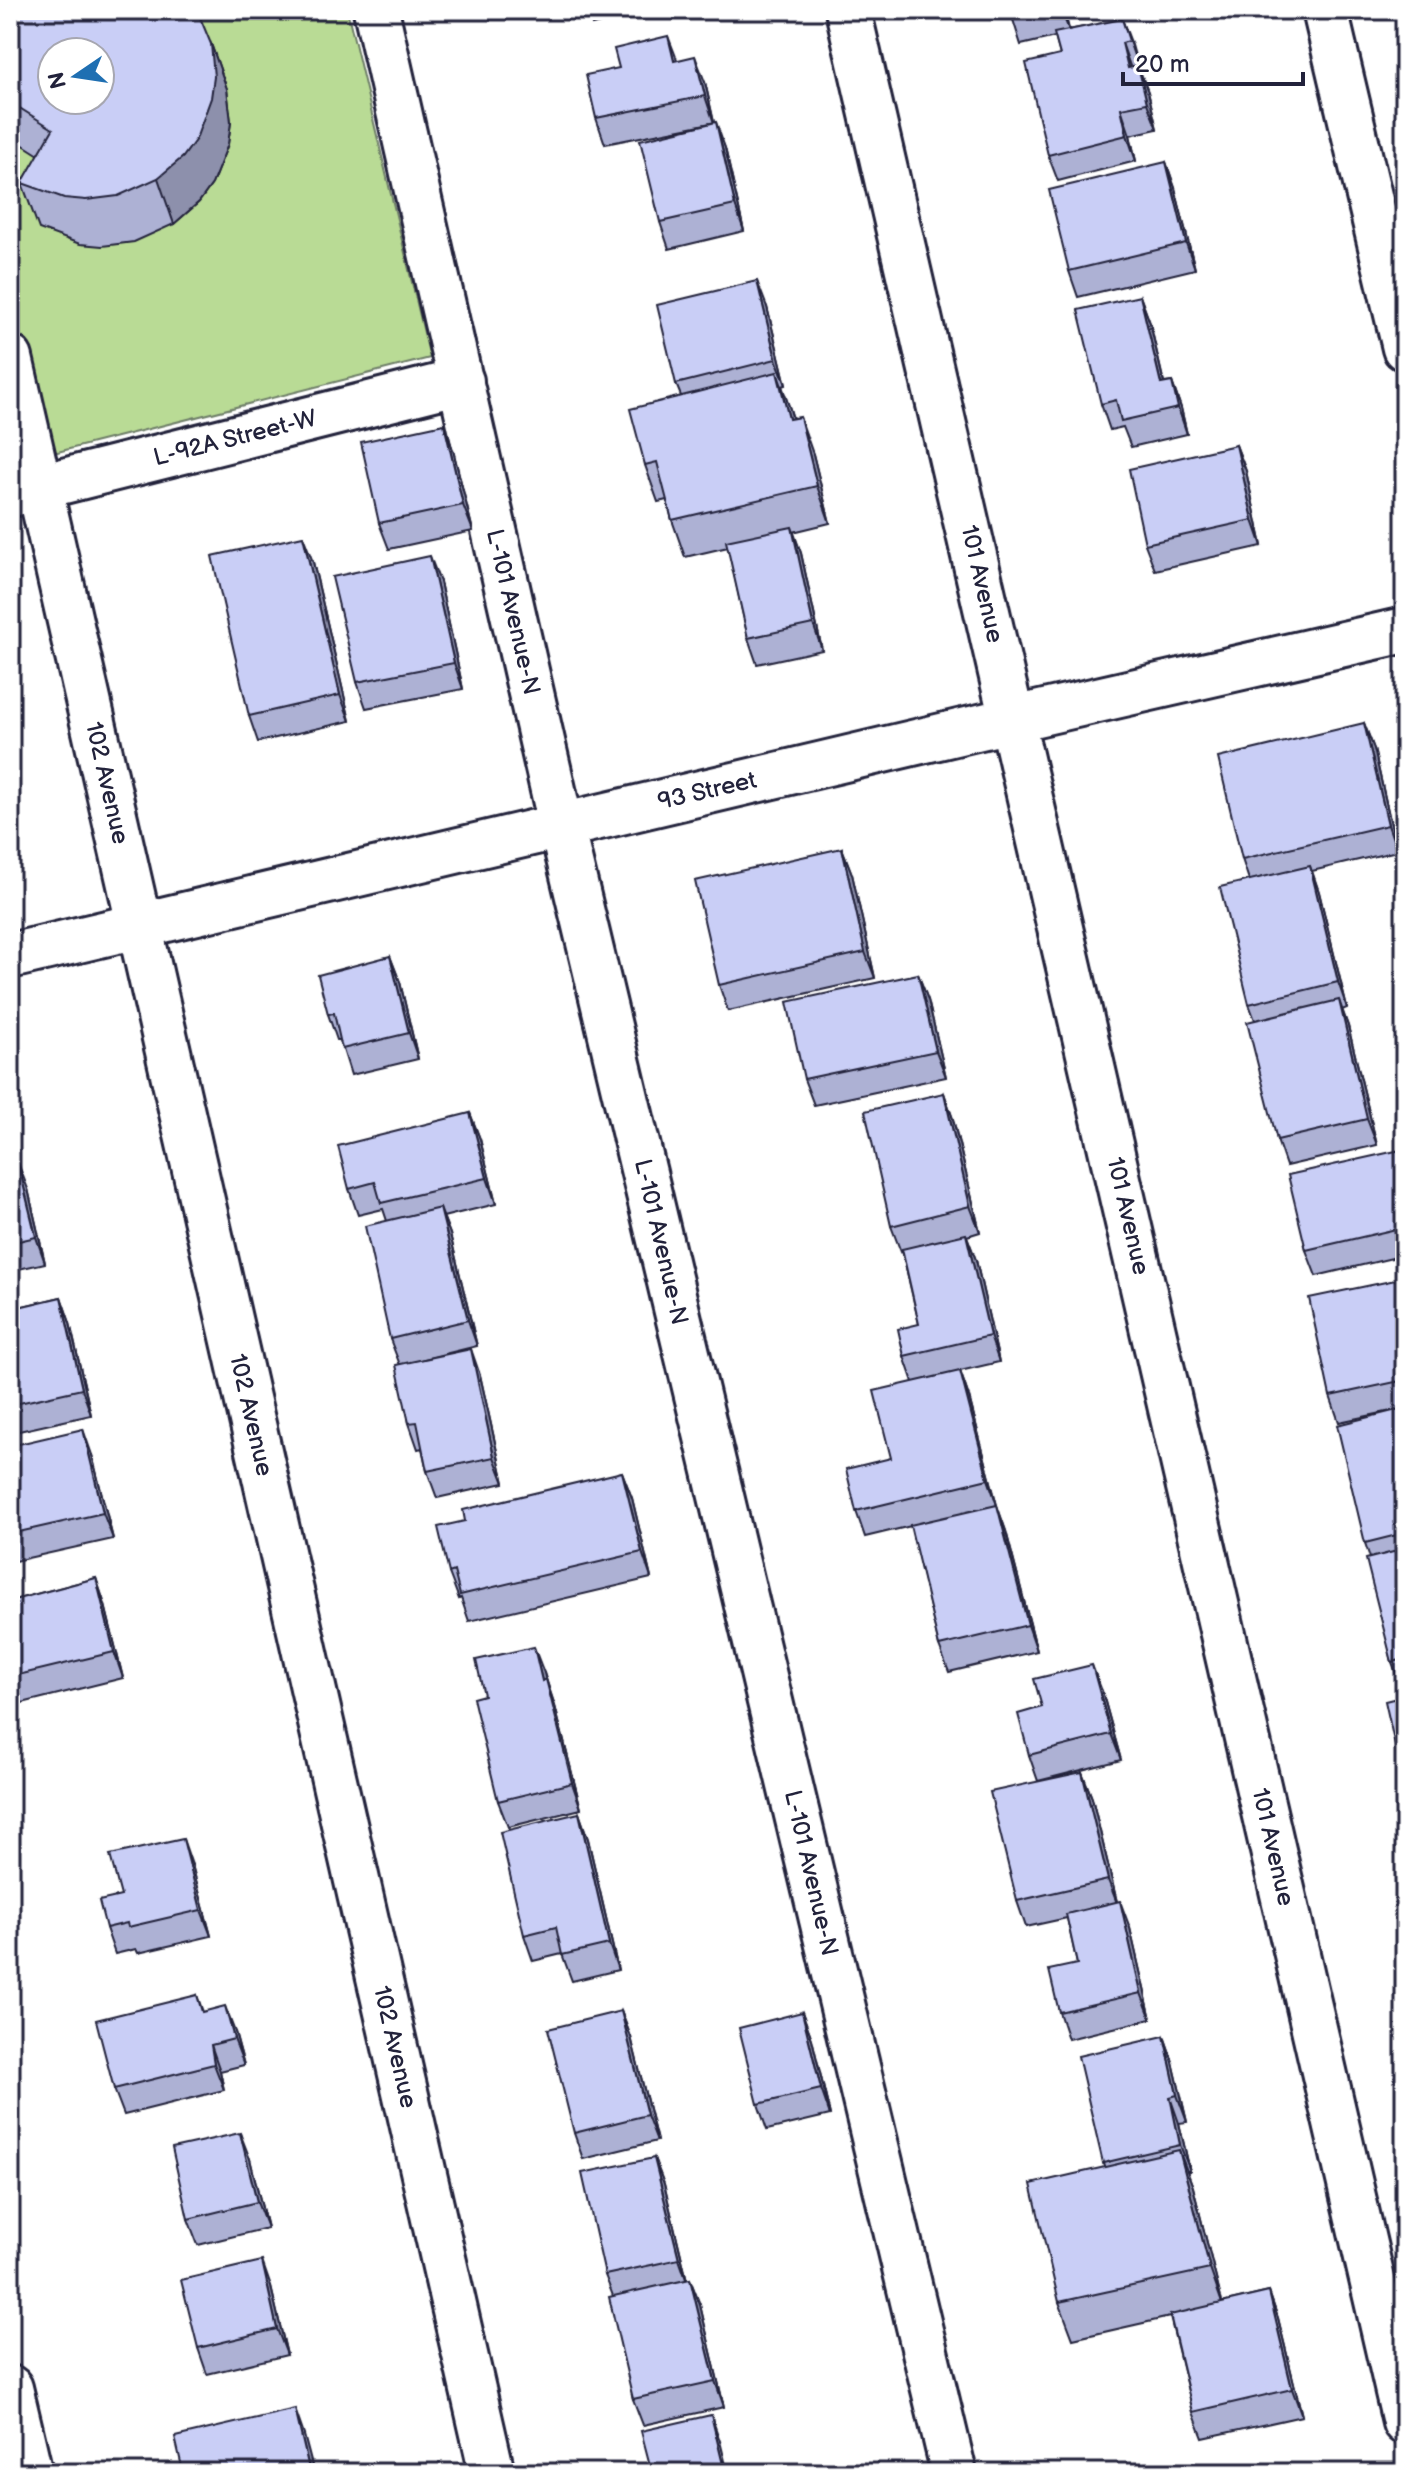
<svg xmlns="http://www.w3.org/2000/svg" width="1415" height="2483" font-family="'Balsamiq Sans',sans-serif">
<rect width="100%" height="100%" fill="#fff"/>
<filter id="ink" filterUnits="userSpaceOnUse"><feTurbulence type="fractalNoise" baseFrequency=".0125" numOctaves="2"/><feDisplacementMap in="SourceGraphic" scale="16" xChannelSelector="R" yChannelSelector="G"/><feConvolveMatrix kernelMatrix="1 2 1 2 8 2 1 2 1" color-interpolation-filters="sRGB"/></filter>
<g filter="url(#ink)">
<path fill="#b9db95" stroke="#6e7e68" stroke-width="2" fill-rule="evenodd" d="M10,10H347L430,358L10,464ZM52,52H100V100H52Z"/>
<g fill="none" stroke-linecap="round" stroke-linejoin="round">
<g stroke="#22223b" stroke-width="50">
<path id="minor" d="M376,10L561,825L954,2473
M848,10L1405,2422
M1325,10L1405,348
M10,358L492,2473
M12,494L461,381
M10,956L1014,719L1405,630
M10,2388L30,2473"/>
</g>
<use href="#minor" stroke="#fff" stroke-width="44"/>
</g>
<path fill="#adb1d4" stroke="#22223b" stroke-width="2" d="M10,10L211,44L227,89L231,122L228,144L212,184L199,202L174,224L134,242L102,246L80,244L39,229L22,183L39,155L14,139L10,145Z
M587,10H652L592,25Z
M1010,10H1064L1069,30L1122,19L1138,66L1148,92L1157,129L1130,135L1136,161L1058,181L1048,155L1060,55L1055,37L1021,45Z
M677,60L705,82L714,122L725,148L744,231L669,249L660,222L711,123L605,144L596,118Z
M1166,162L1175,188L1195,269L1078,297L1069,271Z
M1140,296L1150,323L1164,383L1172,382L1181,408L1187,434L1131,447L1123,427L1110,430L1101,404Z
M767,307L786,385L782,386L793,418L813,454L830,523L793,532L801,553L822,650L757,664L748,638L728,547L685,557L672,520L667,500L658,502L645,465L681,396L676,384Z
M444,424L453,450L473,531L389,549L379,523Z
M1236,445L1246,471L1262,546L1155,570L1145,544Z
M313,562L350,721L258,742L249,716Z
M440,582L463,689L366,708L357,682Z
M1364,723L1374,749L1397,851L1312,871L1319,892L1347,1008L1342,1010L1348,1026L1377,1145L1286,1166L1277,1140L1255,1020L1249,1004V880L1242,859Z
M842,848L852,874L875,978L728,1011L719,985Z
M390,956L400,982L418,1059L351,1075L340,1040H337L328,1014Z
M918,974L928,1000L946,1077L814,1105L804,1079Z
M944,1093L953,1119L980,1232L967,1236L976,1260L999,1362L960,1371L969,1397L997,1506L1006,1531L1037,1651L949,1672L939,1646L911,1526L865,1537L856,1511L891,1458L913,1382L904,1356L919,1324L902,1251L901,1252L891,1226Z
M470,1113L480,1139L496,1204L443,1217L450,1234L477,1346L420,1360L480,1375L504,1483L437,1498L427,1471L422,1448L418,1449L409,1423L400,1365L390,1339L387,1221L383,1209L358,1215L349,1189Z
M10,1127L17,1153L10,1155Z
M1405,1149V1255L1316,1276L1306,1250Z
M10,1165L28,1189L45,1263L10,1271Z
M1405,1278V1688L1402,1689L1392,1662L1370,1558L1365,1543L1405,1408L1339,1422L1330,1396Z
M61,1297L70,1323L91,1415L10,1433V1309Z
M10,1446L92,1455L113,1539L10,1562Z
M622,1472L632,1498L651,1578L469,1621L461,1598L459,1599L449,1573L465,1521Z
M96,1578L105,1605L123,1678L10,1706V1601Z
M544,1673L555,1706L581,1809L508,1827L498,1801L484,1695Z
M1102,1691L1121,1760L1038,1781L1029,1755Z
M1405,1696V1777L1397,1755Z
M1082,1772L1092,1798L1117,1902L1130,1928L1151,2019L1068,2039L1059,2012L1077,1964L1067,1918L1026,1927L1017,1901Z
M579,1813L588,1839L618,1970L572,1981L562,1954L533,1961L524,1935Z
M192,1865L211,1936L138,1953L136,1949L115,1954L106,1928L121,1896Z
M197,1995L203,2012L235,2032L244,2065L220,2071L224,2090L124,2115L114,2089Z
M621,2011L631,2037L657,2141L583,2159L574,2133Z
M802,2012L812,2039L830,2115L767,2130L758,2104Z
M1164,2036L1173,2062L1187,2122L1179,2123L1190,2171H1187L1193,2187L1222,2303L1269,2292L1278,2318L1302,2416L1203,2438L1193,2412L1170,2317L1073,2339L1059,2302L1104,2167L1103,2163Z
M654,2158L664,2184L687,2280L690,2279L700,2305L724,2407L643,2425L633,2399L613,2296L605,2275Z
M250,2159L267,2228L198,2245L188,2219Z
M271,2287L287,2355L207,2374L198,2348Z"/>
<path fill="#8d90ac" stroke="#22223b" stroke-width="2" d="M1061,10H1064L1070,33Z
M1122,19L1132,45L1138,67L1129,41Z
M668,36L678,62L674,61Z
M1122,43L1131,69L1128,68Z
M211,44L227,89L231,122L228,144L212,184L199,202L174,224L158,178Z
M695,56L705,82L714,123L705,96Z
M1138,66L1148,92L1157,129L1147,103Z
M1121,108L1130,135L1136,161L1127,135Z
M716,122L725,148L744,231L735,205Z
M10,127L14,139L10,145Z
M1166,162L1175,188L1195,269L1186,243Z
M757,281L767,307L786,385L776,359Z
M1140,296L1150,323L1170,410L1161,384Z
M777,372L790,409L802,456L789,419Z
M1172,382L1181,408L1187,434L1178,408Z
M800,417L813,454L830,523L817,486Z
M444,424L453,450L473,531L463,505Z
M1236,445L1246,471L1262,546L1253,520Z
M792,527L801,553L822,650L813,624Z
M303,536L313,562L350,721L340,695Z
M430,556L440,582L463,689L454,663Z
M1364,723L1374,749L1397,851L1388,825Z
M842,848L852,874L875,978L865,952Z
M1310,866L1319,892L1347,1008L1338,982Z
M390,956L400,982L418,1059L409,1033Z
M918,974L928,1000L946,1077L936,1051Z
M1339,1000L1348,1026L1377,1145L1367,1119Z
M944,1093L953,1119L980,1232L970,1206Z
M470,1113L480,1139L496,1204L487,1178Z
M10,1127L17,1153L10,1135Z
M18,1163L28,1189L45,1263L36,1237Z
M440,1208L450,1234L477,1346L468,1320Z
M966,1234L976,1260L999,1362L990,1336Z
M61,1297L70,1323L91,1415L82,1389Z
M471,1349L480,1375L504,1483L494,1457Z
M960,1371L969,1397L997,1505L988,1479Z
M83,1429L92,1455L113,1539L103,1513Z
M622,1472L632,1498L651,1578L642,1552Z
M997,1505L1006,1531L1037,1651L1028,1625Z
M96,1578L105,1605L123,1678L114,1652Z
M534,1647L544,1673L552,1707L542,1681Z
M1092,1665L1102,1691L1121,1760L1111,1734Z
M546,1679L555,1706L581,1809L572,1783Z
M1082,1772L1092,1798L1118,1906L1108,1880Z
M579,1813L588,1839L618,1970L609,1944Z
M183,1839L192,1865L211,1936L201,1910Z
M1120,1901L1130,1928L1151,2019L1141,1993Z
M225,2006L235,2032L244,2065L234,2039Z
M621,2011L631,2037L657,2141L647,2115Z
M802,2012L812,2039L830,2115L821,2089Z
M1164,2036L1173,2062L1187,2122L1177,2095Z
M211,2045L220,2071L224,2090L214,2064Z
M1170,2097L1179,2123L1190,2171L1180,2145Z
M240,2133L250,2159L267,2228L257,2202Z
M1179,2150L1193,2187L1223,2306L1210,2269Z
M654,2158L664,2184L688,2285L679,2259Z
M262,2261L271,2287L287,2355L277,2329Z
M690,2279L700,2305L724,2407L715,2381Z
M1269,2292L1278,2318L1302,2416L1292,2389Z
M295,2409L304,2435L314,2473H310Z
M711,2415L720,2441L728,2473H725Z"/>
<path fill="#c9cef6" stroke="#22223b" stroke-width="2" fill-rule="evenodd" d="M10,10H197L211,44L214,77L211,98L196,139L183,157L158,178L118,196L86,200L64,198L22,183L53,129L10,102ZM52,52H100V100H52Z
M1010,10H1049L1012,19Z
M1122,19L1129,41L1122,43L1128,68L1138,66L1147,103L1121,108L1127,135L1048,155L1026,63L1060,55L1054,33Z
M668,36L674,61L695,56L705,96L596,118L586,75L619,68L614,49Z
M716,122L735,205L660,222L640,140Z
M1166,162L1186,243L1069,271L1049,190Z
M757,281L776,359L676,384L657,305Z
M1140,296L1161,384L1172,382L1178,408L1121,421L1116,400L1101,404L1078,310Z
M777,372L789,419L800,417L817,486L672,520L657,462L645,465L630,409Z
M444,424L463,505L379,523L361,442Z
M1236,445L1253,520L1145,544L1129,469Z
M792,527L813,624L748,638L726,541Z
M303,536L340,695L249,716L212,556Z
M430,556L454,663L357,682L332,577Z
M1364,723L1388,825L1242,859L1218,758Z
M842,848L865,952L719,985L695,881Z
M1310,866L1338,982L1249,1004L1220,887Z
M390,956L409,1033L342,1049L334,1013L328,1014L318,975Z
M918,974L936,1051L804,1079L787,1002Z
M1339,1000L1367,1119L1277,1140L1247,1022Z
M944,1093L970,1206L891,1226L865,1111Z
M470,1113L487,1178L381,1203L375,1182L349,1189L338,1146Z
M1405,1149V1227L1306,1250L1288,1175Z
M18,1163L36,1237L10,1243V1165Z
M440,1208L468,1320L390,1339L365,1226Z
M966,1234L990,1336L904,1356L898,1329L919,1324L902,1249Z
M1405,1278V1380L1330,1396L1309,1298Z
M61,1297L82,1389L10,1405V1309Z
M471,1349L494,1457L427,1471L417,1422L409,1423L396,1365Z
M960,1371L988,1479L856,1511L846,1469L891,1458L874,1391Z
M1405,1408V1533L1365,1543L1337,1425Z
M83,1429L103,1513L10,1534V1446Z
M622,1472L642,1552L460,1595L454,1571L449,1573L438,1527L465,1521L463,1510Z
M997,1505L1028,1625L939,1646L910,1525Z
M1405,1549V1659L1392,1662L1366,1559Z
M96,1578L114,1652L10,1677V1601Z
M534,1647L542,1681L546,1679L572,1783L498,1801L473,1698L484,1695L476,1660Z
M1092,1665L1111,1734L1029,1755L1018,1714L1042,1707L1034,1679Z
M1405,1696V1753L1397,1755L1385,1701Z
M1082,1772L1108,1880L1017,1901L990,1792Z
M579,1813L609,1944L562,1955L556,1927L524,1935L500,1832Z
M183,1839L201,1910L128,1927L127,1923L106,1928L99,1901L121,1896L110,1855Z
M1120,1901L1141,1993L1059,2012L1049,1970L1077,1964L1066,1914Z
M197,1995L202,2012L225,2006L234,2039L211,2045L214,2064L114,2089L96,2020Z
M621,2011L647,2115L574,2133L548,2029Z
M802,2012L821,2089L758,2104L739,2028Z
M1164,2036L1177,2095L1170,2097L1180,2145L1103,2163L1078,2056Z
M240,2133L257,2202L188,2219L172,2148Z
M1179,2150L1210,2269L1059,2302L1031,2184Z
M654,2158L679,2259L605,2275L582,2173Z
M262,2261L277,2329L198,2348L181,2280Z
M690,2279L715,2381L633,2399L609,2297Z
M1269,2292L1292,2389L1193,2412L1170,2315Z
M295,2409L310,2473H159L182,2467L175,2437Z
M711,2415L725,2473H652L641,2431Z"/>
</g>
<g text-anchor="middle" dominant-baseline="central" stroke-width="8" stroke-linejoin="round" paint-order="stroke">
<g font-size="24" fill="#22223b" stroke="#fff">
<text transform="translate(235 438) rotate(-14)">L-92A Street-W</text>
<text transform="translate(982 584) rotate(77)">101 Avenue</text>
<text transform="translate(513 612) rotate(77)">L-101 Avenue-N</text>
<text transform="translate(107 783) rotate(77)">102 Avenue</text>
<text transform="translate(707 791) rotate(-13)">93 Street</text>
<text transform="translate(1128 1216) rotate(77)">101 Avenue</text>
<text transform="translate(661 1242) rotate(77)">L-101 Avenue-N</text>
<text transform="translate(251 1415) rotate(77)">102 Avenue</text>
<text transform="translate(1273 1847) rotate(77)">101 Avenue</text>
<text transform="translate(811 1873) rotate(77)">L-101 Avenue-N</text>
<text transform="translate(395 2047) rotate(77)">102 Avenue</text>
</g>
</g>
<rect width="1415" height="2483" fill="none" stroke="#fff" stroke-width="40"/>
<rect x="20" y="20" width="1375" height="2443" fill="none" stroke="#22223b" stroke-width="3" filter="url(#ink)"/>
<g transform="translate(76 76) rotate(257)"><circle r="38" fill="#ffffff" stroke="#a7a7b1" stroke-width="2"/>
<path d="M0-6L14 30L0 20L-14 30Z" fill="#1f6fb2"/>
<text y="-12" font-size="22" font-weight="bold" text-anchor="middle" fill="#22223b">N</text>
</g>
<path d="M1123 72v12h180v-12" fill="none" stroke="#22223b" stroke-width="4"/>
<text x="1135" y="72" font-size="24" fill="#22223b" stroke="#ffffff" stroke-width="6" paint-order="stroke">20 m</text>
</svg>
